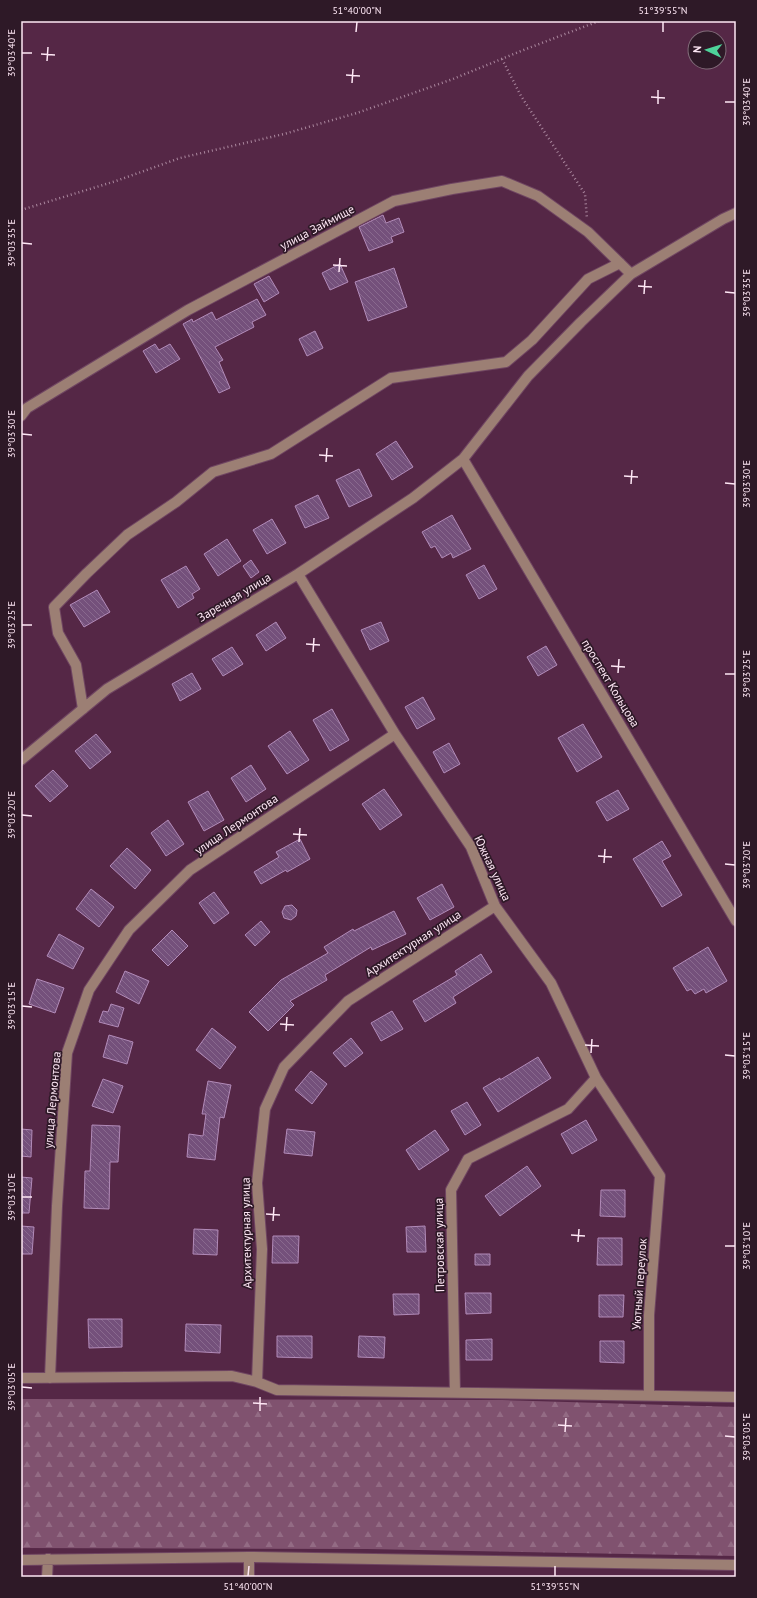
<svg xmlns="http://www.w3.org/2000/svg" width="757" height="1598" font-family="'PT Sans',sans-serif">
<defs>
<pattern id="forest-firs" width="22" height="20" patternUnits="userSpaceOnUse"><rect width="22" height="20" fill="#80526f"/><path d="M5 1l3.5 6h-7zM16 11l3.5 6h-7z" fill="#936b84"/></pattern>
<pattern id="building-back-hatch" width="6" height="6" patternUnits="userSpaceOnUse"><rect width="6" height="6" fill="#74507b"/><path d="M-1 5l2 2M0 0l6 6M5-1l2 2" fill="none" stroke="#89698e"/></pattern>
</defs>
<rect width="100%" height="100%" fill="#552746"/>
<path fill="url(#forest-firs)" d="M21,1399L502,1400L736,1407V1556L367,1549L21,1548Z"/>
<path fill="url(#building-back-hatch)" stroke="#b28bb9" d="M383,215L386,223L399,218L404,232L391,237L393,242L369,251L359,227Z
M340,264L348,282L330,290L322,273Z
M394,268L407,307L368,321L355,282Z
M269,276L279,293L264,302L254,284Z
M257,299L266,315L252,322L254,327L215,347L223,360L219,362L230,388L219,393L183,324L192,319L193,322L212,312L216,320Z
M315,331L323,348L307,356L299,339Z
M155,344L159,350L170,344L180,359L156,373L143,351Z
M396,441L413,467L392,480L376,454Z
M359,469L372,496L349,507L336,480Z
M318,495L329,518L305,528L295,506Z
M452,515L471,549L453,558L451,553L442,558L435,546L431,548L422,532Z
M272,519L286,543L267,554L253,530Z
M227,539L241,561L218,576L204,554Z
M251,560L259,572L251,578L243,566Z
M484,565L497,589L479,599L466,575Z
M186,566L200,589L192,594L194,598L178,608L161,580Z
M97,590L110,612L84,627L70,605Z
M276,622L286,638L266,651L256,635Z
M381,622L389,641L370,650L361,630Z
M546,646L557,665L538,676L527,657Z
M232,647L243,664L223,676L212,659Z
M192,673L201,689L180,701L172,684Z
M423,697L435,719L417,729L405,707Z
M332,709L349,740L330,751L313,720Z
M583,724L602,757L577,772L558,738Z
M290,731L309,760L287,774L268,746Z
M96,734L111,752L90,769L75,751Z
M449,743L460,764L444,773L433,752Z
M251,765L266,789L246,802L231,778Z
M53,770L68,786L50,802L35,786Z
M384,789L402,815L380,830L362,804Z
M618,790L629,809L607,821L596,802Z
M208,791L224,820L204,831L188,802Z
M168,820L184,844L166,856L151,833Z
M300,839L310,859L287,872L286,870L261,884L254,872L279,857L276,852Z
M662,841L671,856L662,861L682,895L662,907L633,859Z
M127,848L151,870L135,889L110,866Z
M442,884L454,907L430,920L417,898Z
M91,889L114,907L99,927L76,909Z
M214,892L229,913L214,924L199,903Z
M292,905L297,910L296,916L291,920L284,918L282,912L285,906Z
M394,911L406,934L372,950L371,947L325,975L327,980L290,1001L294,1005L268,1031L249,1012L281,980L328,953L324,947L353,929L354,931Z
M261,921L270,932L255,946L245,935Z
M172,930L188,946L168,966L152,950Z
M59,934L84,948L73,969L47,956Z
M708,947L727,981L706,993L704,989L695,994L691,989L687,991L673,968Z
M481,954L492,972L453,997L456,1003L425,1022L413,1001L457,975L455,971Z
M125,971L149,981L139,1004L116,992Z
M37,979L64,988L55,1013L29,1004Z
M111,1004L124,1008L118,1027L99,1022L103,1011L108,1012Z
M392,1011L403,1029L381,1041L371,1023Z
M212,1028L236,1047L220,1069L196,1050Z
M109,1035L133,1042L127,1064L103,1057Z
M351,1038L363,1053L345,1067L333,1053Z
M538,1057L551,1078L498,1112L483,1088L500,1078V1080Z
M311,1071L327,1084L312,1104L295,1090Z
M103,1079L123,1086L113,1113L92,1106Z
M208,1081L231,1085L224,1118L220,1117L215,1160L187,1157L189,1134L203,1136L206,1114H202Z
M467,1102L481,1125L465,1135L451,1111Z
M586,1120L597,1140L572,1154L561,1134Z
M92,1125L120,1126L118,1162H110L109,1209L84,1208L85,1171H90Z
M21,1129L32,1130L31,1157L21,1156Z
M287,1129L315,1132L312,1156L284,1153Z
M435,1130L449,1150L419,1170L406,1150Z
M527,1166L541,1186L500,1216L485,1196Z
M21,1177L32,1178L29,1213H21Z
M601,1190H625V1217L600,1216Z
M21,1226L34,1227L32,1254H21Z
M425,1226L426,1252H407L406,1227Z
M194,1229L218,1230L217,1255L193,1254Z
M273,1236H299L298,1263H272Z
M598,1238H622V1265H597Z
M475,1254H490V1265H475Z
M465,1293H491V1313L466,1314Z
M393,1294H419V1314L394,1315Z
M599,1295H624L623,1317H599Z
M88,1319H122V1347L89,1348Z
M186,1324L221,1325L220,1353L185,1351Z
M277,1336H312V1358L277,1357Z
M359,1336L385,1337L384,1358L358,1357Z
M492,1339V1360H466V1340Z
M600,1341H624V1363L600,1362Z"/>
<g fill="none" stroke-linecap="round" stroke-linejoin="round">
<g stroke="#704662" stroke-width="12">
<path id="minor" d="M21,416L27,408L188,310L394,201L452,189L502,181L538,196L588,232L631,274
M463,459L736,921
M298,574L395,734L471,847L495,906L551,983L596,1078L660,1176L649,1315V1395
M83,709L76,665L58,633L54,607L87,573L127,535L176,502L213,472L271,454L391,378L506,362L532,340L588,279L620,263
M21,760L107,689L298,574L413,498L463,459L528,376L581,322L631,274L723,219L736,213
M21,1378L232,1376L257,1382L277,1390L736,1397
M50,1378L57,1206L67,1053L89,990L129,930L190,870L395,734
M257,1382L262,1249L257,1183L265,1109L284,1067L348,1001L495,906
M455,1392L451,1190L468,1159L568,1109L596,1078
M21,1560L249,1557L736,1565
M47,1577L48,1559
M249,1577V1557"/>
</g>
<path stroke="#aa879e" stroke-width="2.5" stroke-dasharray="1 3" stroke-linecap="butt" d="M502,59L521,96L585,194L587,219
M21,210L116,181L180,158L284,134L357,113L453,79L521,51L599,21"/>
<use href="#minor" stroke="#9c7f74" stroke-width="10"/>
</g>
<path fill="none" stroke="#fee7f5" stroke-width="1.5" d="M356,32L357,22M663,32V22M22,53H32M41,54L55,55M47,61L48,47M346,75L360,76M352,83L353,69M651,97L665,98M725,102H735M658,104V90M22,243L32,244M333,265L347,266M339,272L340,258M638,286L652,287M725,292L735,293M644,294L645,280M22,434L32,435M319,455L333,456M326,462L327,448M624,476L638,477M725,483L735,484M631,484L632,470M22,625H32M306,644L320,645M313,652L314,638M611,666L625,667M618,673L619,659M725,674H735M22,815L32,816M293,834L307,835M299,842L300,828M598,856L612,857M604,863L605,849M725,864L735,865M22,1006L32,1007M280,1024L294,1025M286,1031L287,1017M585,1045L599,1046M591,1053L592,1039M725,1055L735,1056M22,1197H32M266,1214L280,1215M273,1221L274,1207M571,1235L585,1236M578,1242L579,1229M725,1246H735M22,1387L32,1388M253,1403L267,1404M260,1411V1397M558,1425L572,1426M565,1432L566,1418M725,1436L735,1437M248,1576L249,1566M555,1576V1566"/>
<g text-anchor="middle" dominant-baseline="central" stroke-width="3.5" stroke-linejoin="round" paint-order="stroke">
<g font-size="12" fill="#fee7f5" stroke="#2e1927">
<text transform="translate(317 227) rotate(-28)">улица Займище</text>
<text transform="translate(234 597) rotate(-31)">Заречная улица</text>
<text transform="translate(611 683) rotate(59)">проспект Кольцова</text>
<text transform="translate(236 824) rotate(-34)">улица Лермонтова</text>
<text transform="translate(493 868) rotate(65)">Южная улица</text>
<text transform="translate(413 943) rotate(-33)">Архитектурная улица</text>
<text transform="translate(52 1100) rotate(-85)">улица Лермонтова</text>
<text transform="translate(246 1233) rotate(-91)">Архитектурная улица</text>
<text transform="translate(439 1245) rotate(-91)">Петровская улица</text>
<text transform="translate(639 1284) rotate(-86)">Уютный переулок</text>
</g>
</g>
<rect width="757" height="1598" fill="none" stroke="#2e1927" stroke-width="44"/>
<g transform="translate(707 50) rotate(274)"><circle r="19" fill="#2e1927" stroke="#816b79"/>
<path d="M0-3L7 15L0 10L-7 15Z" fill="#4ed39a"/>
<text y="-6" font-size="11" font-weight="bold" text-anchor="middle" fill="#fee7f5">N</text>
</g>
<rect x="22" y="22" width="713" height="1554" fill="none" stroke="#fee7f5" stroke-width="1.5"/>
<g font-size="10" text-anchor="middle" fill="#fee7f5">
<text x="357" y="14">51°40'00"N</text>
<text x="663" y="14">51°39'55"N</text>
<text transform="translate(11 53) rotate(-90)" y="4">39°03'40"E</text>
<text transform="translate(746 102) rotate(-90)" y="4">39°03'40"E</text>
<text transform="translate(11 243) rotate(-90)" y="4">39°03'35"E</text>
<text transform="translate(746 293) rotate(-90)" y="4">39°03'35"E</text>
<text transform="translate(11 434) rotate(-90)" y="4">39°03'30"E</text>
<text transform="translate(746 484) rotate(-90)" y="4">39°03'30"E</text>
<text transform="translate(11 625) rotate(-90)" y="4">39°03'25"E</text>
<text transform="translate(746 674) rotate(-90)" y="4">39°03'25"E</text>
<text transform="translate(11 815) rotate(-90)" y="4">39°03'20"E</text>
<text transform="translate(746 865) rotate(-90)" y="4">39°03'20"E</text>
<text transform="translate(11 1006) rotate(-90)" y="4">39°03'15"E</text>
<text transform="translate(746 1056) rotate(-90)" y="4">39°03'15"E</text>
<text transform="translate(11 1197) rotate(-90)" y="4">39°03'10"E</text>
<text transform="translate(746 1246) rotate(-90)" y="4">39°03'10"E</text>
<text transform="translate(11 1387) rotate(-90)" y="4">39°03'05"E</text>
<text transform="translate(746 1437) rotate(-90)" y="4">39°03'05"E</text>
<text x="248" y="1590">51°40'00"N</text>
<text x="555" y="1590">51°39'55"N</text>
</g>
</svg>
